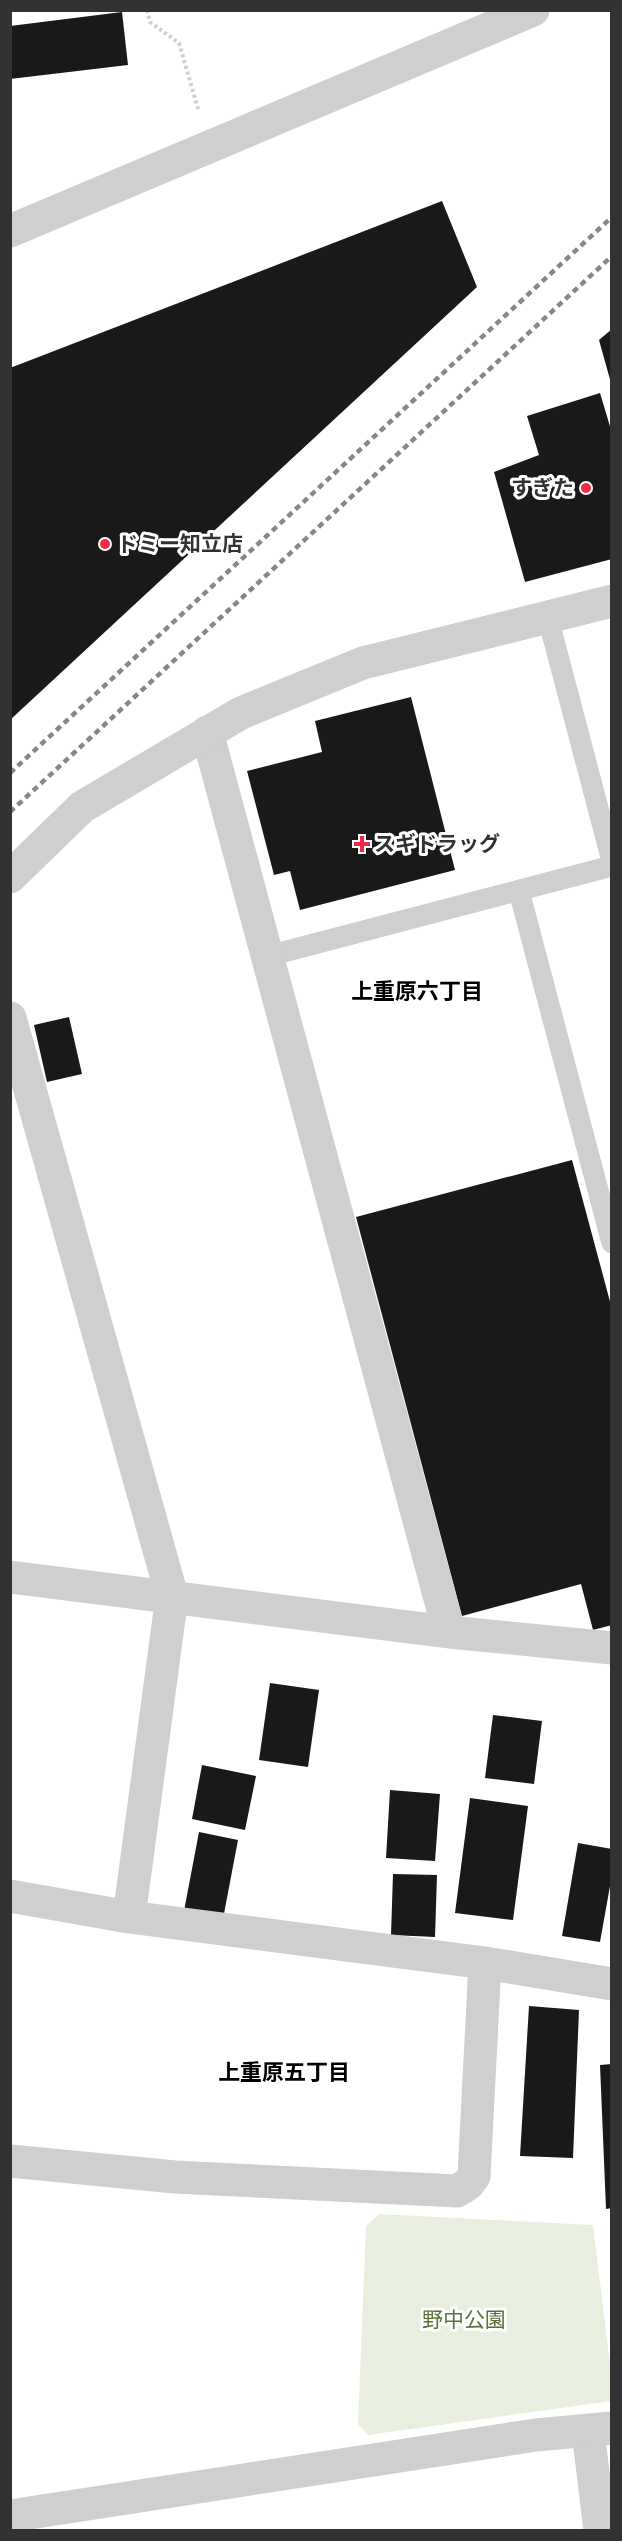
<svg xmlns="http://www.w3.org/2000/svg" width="622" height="2541" font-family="'Fira Sans Condensed','Noto Sans JP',sans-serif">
<rect width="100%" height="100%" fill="#fff"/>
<path fill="#e9efdf" d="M379,2214L593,2225L611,2373V2401L368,2435L358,2424L366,2226Z"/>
<path fill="#191919" d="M122,12L128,65L10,79V26Z
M442,201L477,287L10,720V368Z
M612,329V383H611L599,340Z
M600,393L612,433V559L525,582L494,472L539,455L527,416Z
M411,697L455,870L300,910L290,871L274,875L247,771L322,752L315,721Z
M69,1017L82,1074L47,1082L34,1025Z
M572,1160L612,1309V1625L593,1630L581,1584L462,1616L356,1217Z
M270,1683L319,1690L308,1767L259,1760Z
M493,1715L542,1721L534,1784L485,1778Z
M202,1765L256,1776L245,1830L192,1819Z
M390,1790L440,1794L435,1861L386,1858Z
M470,1798L528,1806L513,1920L455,1913Z
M199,1832L238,1840L223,1919L184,1911Z
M578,1843L612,1849V1875L600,1942L562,1936Z
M393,1874L437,1875L435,1937L391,1935Z
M529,2006L579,2010L573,2158L520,2156Z
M612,2064V2208L606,2209L600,2065Z"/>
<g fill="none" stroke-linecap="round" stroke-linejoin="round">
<path stroke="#cfcfcf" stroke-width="4" stroke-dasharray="3 3" stroke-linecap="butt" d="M147,10L150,22L179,43L199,112"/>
<path stroke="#cfcfcf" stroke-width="21" d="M548,618L612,861
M519,891L612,1243
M268,956L612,866"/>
<path stroke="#cfcfcf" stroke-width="33" d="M207,732L449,1632
M10,1018L172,1596L129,1917
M10,1577L449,1632L612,1648
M10,1896L129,1917L485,1963
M10,2161L175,2177L457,2191L468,2184L474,2176L485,1963L612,1984
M588,2431L600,2530"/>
<path stroke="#cfcfcf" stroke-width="33" d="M10,231L533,10
M10,877L82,807L241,713L363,663L612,601
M10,2516L536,2435L612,2428"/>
<path stroke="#878787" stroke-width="4.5" stroke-dasharray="6 4.5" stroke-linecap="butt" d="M10,773L612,217
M10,812L612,256"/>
</g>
<g fill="#f42947" stroke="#fff" stroke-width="2">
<circle cx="586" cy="488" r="6"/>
<circle cx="105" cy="544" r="6"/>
<path d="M359 835h6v6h6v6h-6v6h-6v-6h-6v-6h6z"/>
</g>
<g text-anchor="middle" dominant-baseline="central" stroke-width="6" stroke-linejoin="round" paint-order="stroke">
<g font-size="21" font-weight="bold" fill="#323232" stroke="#fff" text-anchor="start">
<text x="574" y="488" text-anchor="end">すぎた</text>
<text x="117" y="544">ドミー知立店</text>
<text x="374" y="844">スギドラッグ</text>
</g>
<g font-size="21" fill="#58723a" stroke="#fff">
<text x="464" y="2320">野中公園</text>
</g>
<g font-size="22" font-weight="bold" fill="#000" stroke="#fff">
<text x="417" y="991">上重原六丁目</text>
<text x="284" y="2072">上重原五丁目</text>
</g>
</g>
<rect width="622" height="2541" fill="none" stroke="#323232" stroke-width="24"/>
</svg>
